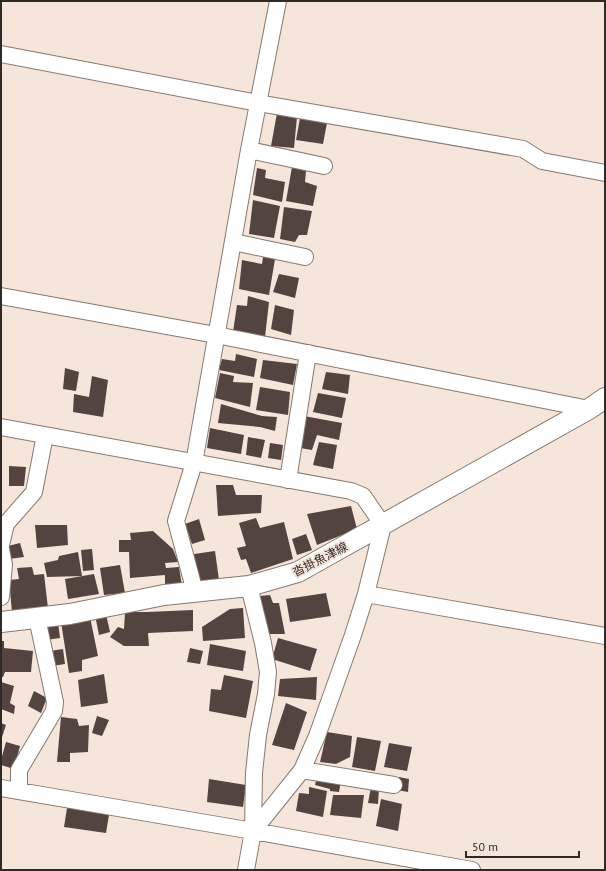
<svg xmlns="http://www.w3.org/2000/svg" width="606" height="871" font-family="'PT Sans','Noto Sans JP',sans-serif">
<rect width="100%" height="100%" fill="#f5e5da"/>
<path fill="#54443f" d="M277,113L297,117L294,148L271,146Z
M300,118L327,123L323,144L296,140Z
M292,167L306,171L305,182L317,186L313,206L286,201Z
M257,168L266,170L265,178L285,182L282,202L253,195Z
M253,200L280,206L274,238L249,234Z
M284,207L312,211L307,235H299L295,242L280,239Z
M263,257L275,259L269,295L239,289L242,260L262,264Z
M279,274L299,278L295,298L273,292Z
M248,296L269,302L265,337L233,332L237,305L247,306Z
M275,305L294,310L291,335L271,329Z
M236,354L257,359L254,377L219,370L222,359L235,361Z
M263,360L297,364L293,385L260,378Z
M65,368L79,372L76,391L63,389Z
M326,372L350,375L348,394L322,389Z
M220,373L234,376L233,382L253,383L250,407L215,398Z
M92,376L108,380L103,417L73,412L74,394L89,397Z
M260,387L290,392L288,415L256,410Z
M318,393L346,398L342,418L313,412Z
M221,404L262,416L277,417L275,431L260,427L218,423Z
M304,416L342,423L339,440L317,435L312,450L300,448Z
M210,428L244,435L241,454L207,448Z
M248,437L265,440L261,458L246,455Z
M319,442L337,445L333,469L313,465Z
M270,443L283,445L281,460L268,458Z
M9,466L26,467L24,486H9Z
M216,485H233L236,495H262L261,513L218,516Z
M351,506L357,529L317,545L307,514Z
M256,518L260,528L284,522L293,559L251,573L246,559L241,560L237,548L246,546L239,523Z
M199,519L205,540L192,544L185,524Z
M35,525H67L68,545L37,548Z
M153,531L173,549L178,562L165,563L166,568L179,567L182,586L165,587V575L130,578L129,552H119V540H131L130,533Z
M306,534L312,550L297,555L292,539Z
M20,543L24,557L9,559L8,546Z
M92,549L94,570L83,571L81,550Z
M215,551L219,580L198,583L194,554Z
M78,552L82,576L47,577L44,563L58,560L59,556Z
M120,565L125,593L104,595L100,568Z
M32,567L34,575L44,574L48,608L12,612L9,580L19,579L17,568Z
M94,574L99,594L68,599L65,579Z
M326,593L331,616L290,622L286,599Z
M270,595L273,603H279L285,634H269L260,596Z
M243,608L245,638L203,641L202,627L230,609Z
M193,610V631L148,633L149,646H124L110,637L118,627L124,629L125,612H147Z
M106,614L110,632L99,635L95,615Z
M90,617L98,656L82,660V671L69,673L61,622Z
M58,622L60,638L46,640L44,623Z
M278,638L317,649L310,671L272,659Z
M1,641H4V648L33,651L31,672H5L3,677H1Z
M210,644L246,651L243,671L207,665Z
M190,648L203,651L200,664L187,662Z
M63,649L65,664L52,666L50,651Z
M104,674L108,703L81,707L78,680Z
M224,675L253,681L246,718L209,711L211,689L221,690Z
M317,677L316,700L278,696L280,679Z
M1,682L14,686L10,703L15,706L14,714L1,709Z
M34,691L47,698L41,713L28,706Z
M286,703L307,712L294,750L272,745Z
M97,716L109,720L102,736L92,733Z
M61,717L77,719L79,726L89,725L88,752L70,753V762H57Z
M1,723L6,725L1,740Z
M327,732L352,736L350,757L336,764L320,762Z
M357,737L381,741L375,771L352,767Z
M6,742L20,746L14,769L1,765V760Z
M389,743L412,747L407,771L384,767Z
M317,777L341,781L339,792L330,791V789L315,785Z
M399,777L409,779L408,792L397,790Z
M209,779L246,785L243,807L207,802Z
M309,787L327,791L323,817L296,811L299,793L309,794Z
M371,787L379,788L378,804L368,803Z
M333,795H364L361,818L330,815Z
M381,799L402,804L398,831L376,826Z
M67,808L109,815L106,833L64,827Z"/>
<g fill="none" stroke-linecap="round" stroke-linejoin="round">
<g stroke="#87796f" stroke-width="18">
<path id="minor" d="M1,54L258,103L523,149L542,161L605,173
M249,150L324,166
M233,242L305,257
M1,296L216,335L589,409
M1,427L351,491L363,496L383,525L366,594L353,635L317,736L302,770L253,831
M288,480L308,353
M1,545L6,524L34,492L45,435
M1,549L4,565L1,597
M195,592L176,521L194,463L249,150L278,1
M366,594L605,636
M302,770L394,785
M1,788L253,831L472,870
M19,791V770L54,711L55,702L37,618
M246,870L253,831L254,773L258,735L266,694L268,672L263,643L249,586"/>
</g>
<g stroke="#87796f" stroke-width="22">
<path id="major" d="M1,622L70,614L164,595L249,586L298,572L589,409L605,398"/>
</g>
<use href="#minor" stroke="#fff" stroke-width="16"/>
<use href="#major" stroke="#fff" stroke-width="20"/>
</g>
<g text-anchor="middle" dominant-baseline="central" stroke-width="4" stroke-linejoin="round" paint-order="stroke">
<g font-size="12" fill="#302a26" stroke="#f5e5da">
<text transform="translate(320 559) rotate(-27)">沓掛魚津線</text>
</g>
</g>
<rect width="606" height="871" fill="none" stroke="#302a26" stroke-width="4"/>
<path d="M466 851v6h113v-6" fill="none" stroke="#302a26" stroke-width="2"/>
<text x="472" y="851" font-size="12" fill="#302a26" stroke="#f5e5da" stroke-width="3" paint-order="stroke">50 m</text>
</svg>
